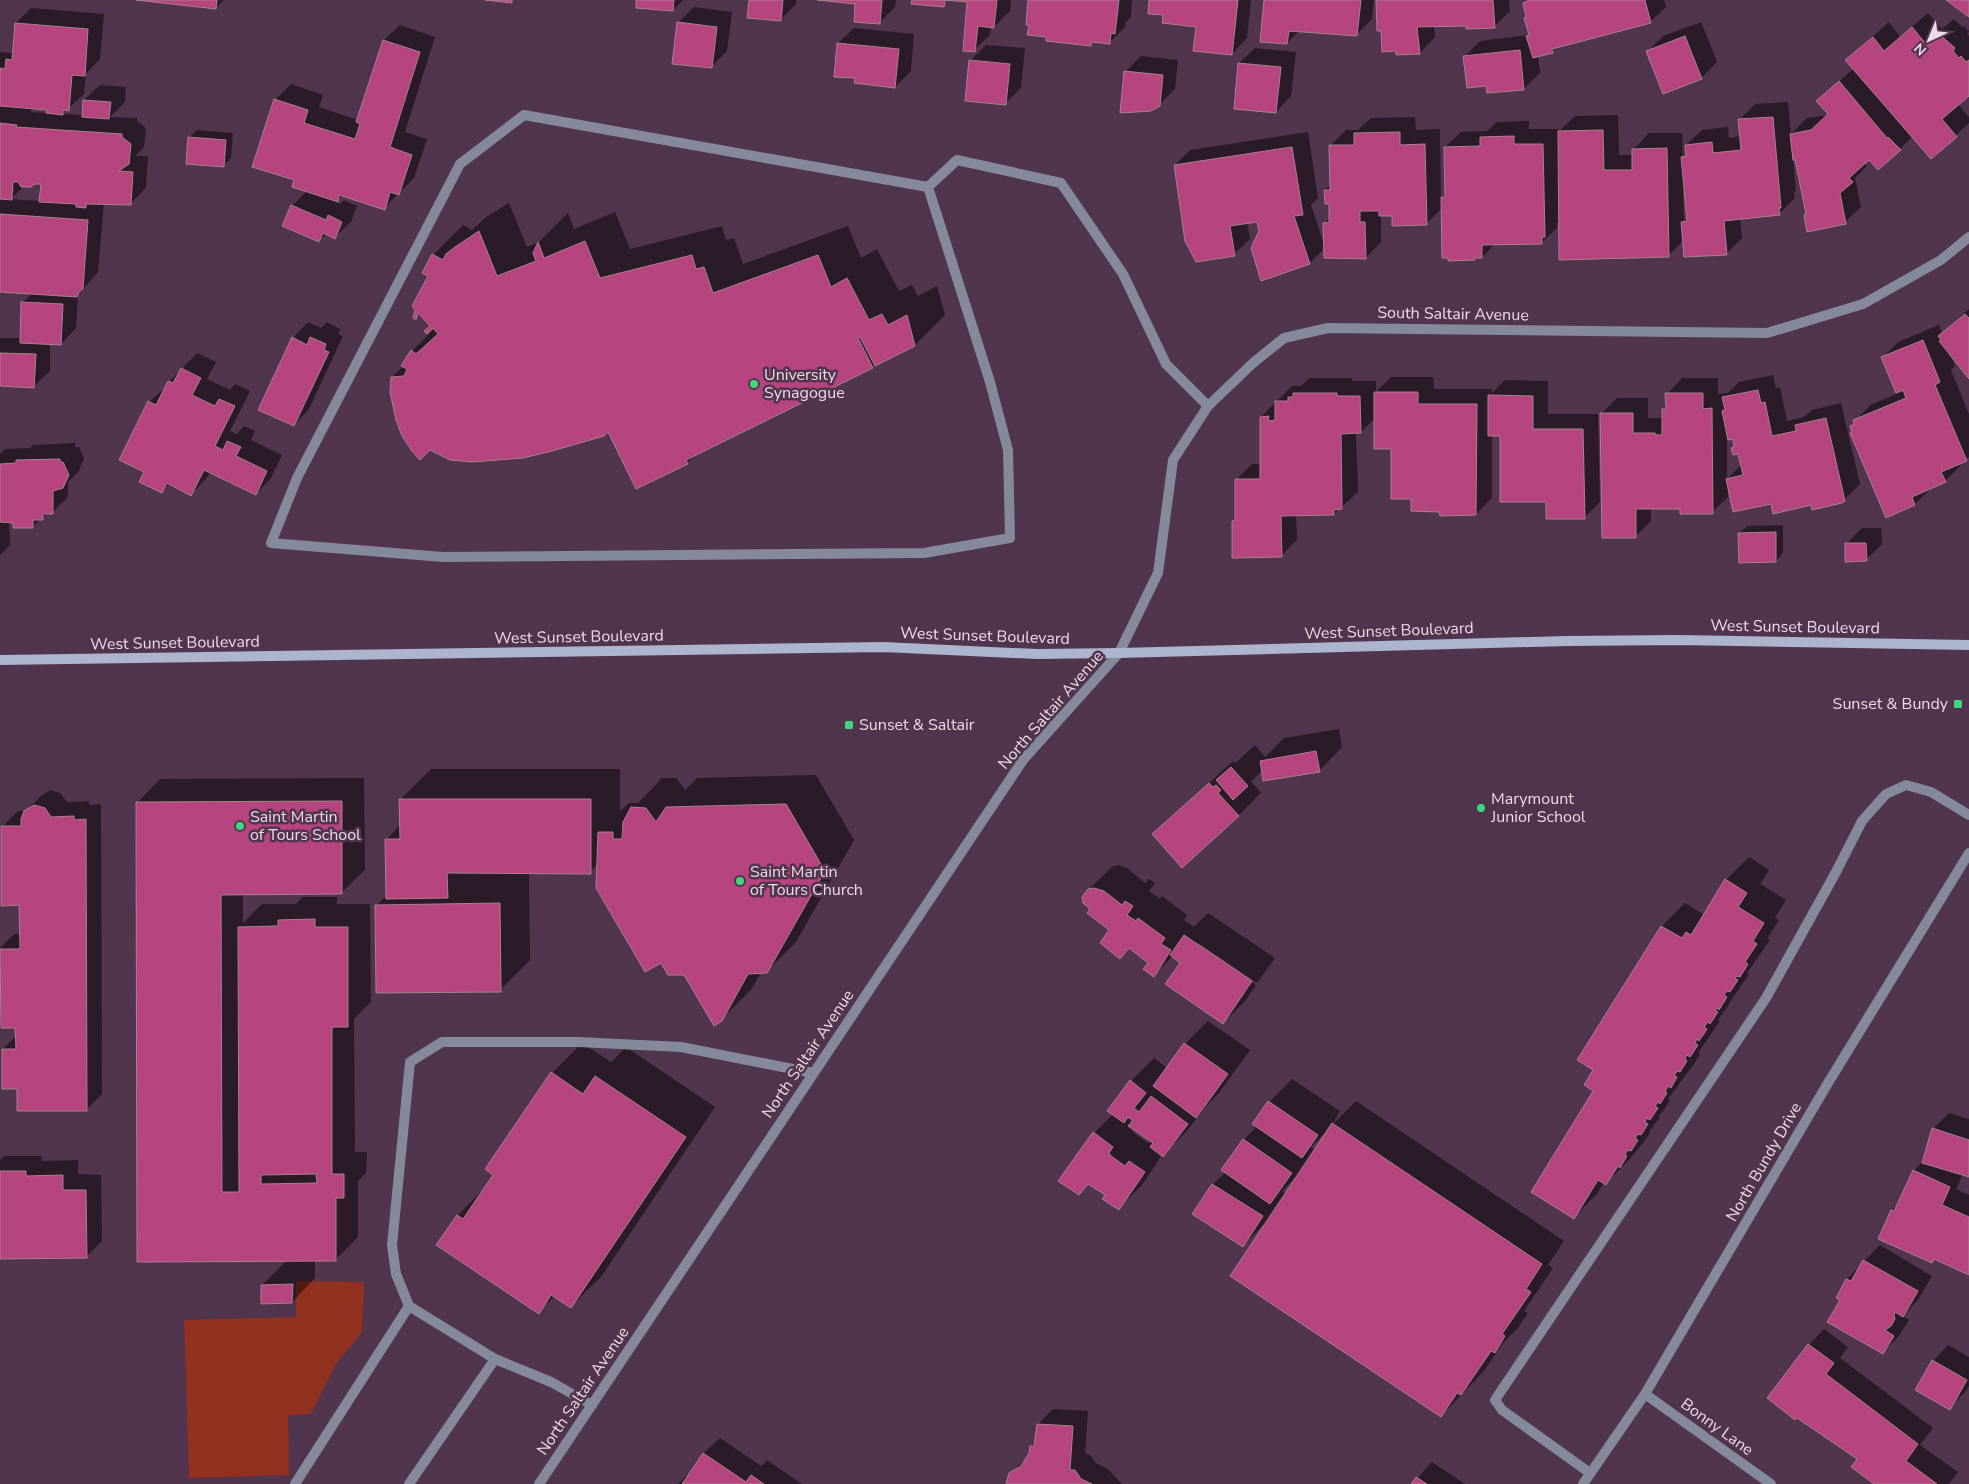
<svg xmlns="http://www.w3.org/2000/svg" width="1969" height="1484" font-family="'Nunito Sans',sans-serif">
<rect width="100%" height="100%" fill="#51344d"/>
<path fill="#933120" d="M296,1281L364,1282L362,1332L336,1364L311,1414L288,1415L289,1475L189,1478L184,1320L296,1317Z"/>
<path fill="#0007" fill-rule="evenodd" d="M147,0H224L216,8Z
M637,0H683L673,10Z
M750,0H796V4L780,20Z
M828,0H896L895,7L879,23L857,3Z
M957,0H1011L1010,11L994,27L991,26L990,35L974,50L968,1Z
M1030,0H1132L1131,17L1126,22L1125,27L1109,43L1094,41L1090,45L1048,36L1030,24Z
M1150,0H1251L1247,38L1232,54L1197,26L1165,14Z
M1266,0H1374L1372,19L1357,34L1300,30L1287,43Z
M1377,0H1509L1510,11L1494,27L1467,25L1434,26L1435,37L1420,53L1383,30Z
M1527,0H1664L1666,7L1650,22L1558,46L1552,52L1538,55L1540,73L1524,89L1489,92L1487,85L1464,57L1480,41L1528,35L1530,34L1524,3Z
M694,7L732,12L727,51L711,67L678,23Z
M31,8L104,14L100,59L86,74L84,94L62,114L83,115L84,100L100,85L126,87L125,102L110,117L137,118V121L146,128L144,147L135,156H148L146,188L130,204L104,203L98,272L78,295L76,328L61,344L50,343V371L34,386L0,385V338H21L23,302L32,293L0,291V52L14,53L16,23ZM32,107L48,109V113L31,112ZM42,183L41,201L11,199L24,186Z
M1928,13L1942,29L1954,19L1962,27L1964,26L1969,31L1967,34L1969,36V95L1958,104L1969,117V123L1932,158L1913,136L1900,149L1869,158L1864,163L1867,166L1855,178L1861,207L1845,222L1807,213L1796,158L1793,159L1796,191L1794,193L1795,198L1779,214L1740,218L1742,238L1727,253L1684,240L1668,256L1560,220L1557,223V228L1541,243L1495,244L1482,257H1476L1474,259L1442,208L1426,224L1393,214H1381V242L1366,258L1325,248L1310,263L1260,231L1258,221L1247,222L1250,239L1234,254L1175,165L1190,150L1308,132L1318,198L1311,205L1324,244V223L1331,217L1330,203L1325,190L1331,184L1330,146L1346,130H1358L1371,118L1415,117L1416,130L1440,129L1441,198L1446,194L1445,147L1461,132L1487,131L1497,122L1529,121V129H1558V132L1575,116L1618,115L1619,155H1634V149L1649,133H1682L1683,157L1687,153L1686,145L1702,130L1728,127L1729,138L1741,136L1740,119L1755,104L1788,102L1791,134L1807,118L1828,115L1829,114L1818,101L1854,68L1847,60L1889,22L1900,37ZM1683,192H1685L1688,217L1684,221Z
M1701,22L1717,62L1701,78L1648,51L1663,36Z
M400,25L435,37L405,132L427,139L414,178L384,208L343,195L335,202L340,204L344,200L357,206L351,222L335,237L326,234L319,241L292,206L307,191L295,180L275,100L291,84L323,95L319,107L358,120L384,40Z
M854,28L914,34L911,71L895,87L856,77L838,43Z
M986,45L1025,48L1021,88L1005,104L971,60Z
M1255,48L1296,52L1291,96L1276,112L1239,63Z
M1141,56L1178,60L1175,89L1159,105L1126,71Z
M197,130L233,133L231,158L223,166L189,137Z
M509,203L527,247L539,242L568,213L574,229L615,212L630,249L722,226L726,240L734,238L743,264L848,226L861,258L877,249L899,291L912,285L918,296L937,286L945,315L915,345L698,452L687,463L636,488L608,430L392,377L403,366L412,351L438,325L431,326L420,314L416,318L430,275L433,255L463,225L472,230L486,217Z
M1969,309V377L1951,355L1955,366L1951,370L1969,414V457L1959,463L1960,466L1945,481L1930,489L1915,504L1853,431L1851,426L1870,405L1904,391L1882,358L1898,342L1939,325L1942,333Z
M308,322L321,328L327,322L340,329L338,334L343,336L309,409L294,425L293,338Z
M197,353L216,362L207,379L230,390L235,384L250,391L230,431L237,434L244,426L255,431L251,440L282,455L271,478L256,494L210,472L207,478L191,494L170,483L162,491L145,472L149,402L166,387L169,382Z
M1773,375L1776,388L1780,387L1787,421L1804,417L1812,410L1841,403L1860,484L1844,500L1772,503L1728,488V497L1712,512L1681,507L1651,508V521L1636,536L1602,413L1617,398H1648V418H1663V410L1667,406V394L1682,378H1718V394L1728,393L1739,382ZM1734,438L1735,445L1732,448L1739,453L1742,464L1727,479V439Z
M1391,377H1433L1434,389H1492V393L1505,380L1548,381V414H1598L1600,502L1584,518L1547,501L1501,435H1492V498L1476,514L1441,510L1413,498L1392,448L1376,417L1361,432H1356L1358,492L1334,514H1296L1297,540L1281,556L1233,521L1236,518V480L1252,464H1261V417L1292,386H1301L1310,378H1352V381H1376V392Z
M75,443V447H79L84,458L79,471L68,482V497L52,513H48L32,527L9,521L10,545L0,555V454L5,449L30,448L33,445Z
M1783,525V553L1776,561L1739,534L1747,526Z
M1862,528H1881L1882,544L1866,560L1846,544Z
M1339,729L1342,747L1319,771L1263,770L1251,781L1261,793L1238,816L1154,834L1233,761L1235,763L1255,745L1265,757L1284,738Z
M431,769H620V811L629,803H638L662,778H676L685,790L697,778L816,775L854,840L796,942L766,972H761L751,990L721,1020L598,864L590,872H529L530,960L500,990L377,905L387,895V839L401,824V799Z
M364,778L365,870L341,893H243V923L262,904H296L302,897H337V904H370L371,1002L354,1019L355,1152H367L366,1173L358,1181V1237L335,1260H315V1278L292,1302L262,1285L287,1260L139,1261L137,803L160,779Z
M50,790L60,793L67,802L89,801V805L101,804L102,1094L86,1110L18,1088L3,1049L17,1035V1027L3,989H0V948L14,934H21V904L2,827L18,811H26L41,796Z
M1749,857L1769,870L1760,884L1786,900L1775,918L1779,920L1767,939L1770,940L1747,973L1749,974L1728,1005H1729L1718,1020L1720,1021L1698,1053L1700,1054L1694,1064L1668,1099L1670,1100L1664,1110L1659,1115L1660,1117L1649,1132L1650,1133L1643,1143L1629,1160L1606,1183L1604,1182L1597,1194L1574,1217L1595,1091V1070L1578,1059L1662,926L1685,903L1704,915L1726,880Z
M1118,865L1127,868L1145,883L1149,879L1155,883L1149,891L1160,899L1162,896L1187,915L1184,920L1194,927L1208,913L1275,958L1257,983L1198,943V946L1256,985L1246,1000L1223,1023L1182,962L1173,956L1154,975L1150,963L1130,948L1120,957L1111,930L1092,909L1088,890L1112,867Z
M1208,1021L1250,1050L1219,1093L1207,1105L1186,1132L1162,1155L1142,1185L1119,1208L1106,1195L1090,1183L1079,1194L1094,1133L1113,1114L1131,1081L1154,1058L1167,1068L1185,1044ZM1129,1116L1135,1120L1133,1122L1127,1118ZM1129,1125L1151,1140L1148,1143L1134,1133Z
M582,1043L611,1062L626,1047L715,1107L601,1277L571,1306L555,1296L538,1312L458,1215L486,1187L495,1174L552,1073Z
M1292,1079L1340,1111L1332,1125L1356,1101L1564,1241L1548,1265L1553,1268L1524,1311L1528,1313L1518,1328L1503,1343L1484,1371L1441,1416L1264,1224L1243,1246L1194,1214L1213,1184L1226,1172L1244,1140L1257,1126L1254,1124L1269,1102ZM1327,1131L1315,1150L1311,1147ZM1296,1177L1287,1194L1282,1191Z
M1949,1113L1969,1119V1176L1963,1174L1956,1189L1969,1195V1273L1936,1258L1932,1262L1892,1210L1899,1203L1914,1171L1924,1160L1933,1129Z
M4,1156H41L42,1161L78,1160V1174L101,1175L102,1241L87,1256L0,1258V1160Z
M1880,1245L1932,1276L1918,1300L1903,1316L1909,1320L1898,1337L1883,1352L1842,1299L1838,1297L1847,1279Z
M1824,1329L1848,1347L1840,1358L1933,1428L1920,1445L1958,1472L1949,1484H1877L1858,1459L1797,1417L1809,1345Z
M1948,1345L1969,1357V1386L1965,1392L1949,1408L1933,1361Z
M1053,1409L1088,1411L1085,1454L1090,1455L1096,1463L1108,1469L1122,1484H1007L1010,1474L1029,1456L1031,1446L1036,1442L1038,1424Z
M720,1438L761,1466L767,1460L802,1484H678L693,1469L704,1453Z
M1432,1462L1465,1484H1412Z"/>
<path fill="#b6447e" stroke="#a98091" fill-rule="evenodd" d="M136,0H217L216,9Z
M485,0H512V3Z
M636,0H674L673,11L636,8Z
M749,0H783L781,21L747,18Z
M817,0H882L880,24L854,22L855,4Z
M912,0H945L944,7L911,4Z
M945,0H997L994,28L978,26L975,52L963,51L967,2Z
M1028,0H1119L1115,34L1111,33L1110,44L1091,42V46L1046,41V37L1027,35L1029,25H1026Z
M1149,0H1238L1232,55L1193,51L1196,27L1162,23L1163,15L1148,14Z
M1264,0H1361L1357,36L1289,31L1287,44L1260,42Z
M1376,0H1493L1495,28L1466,29V26L1417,27L1420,54L1396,55L1395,51L1382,52L1381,31H1377Z
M1529,0H1645L1651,23L1552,49L1553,53L1533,58L1526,36L1529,35L1524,18L1526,17L1523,3Z
M1946,0H1969V17Z
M677,22L717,27L712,68L672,64Z
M15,23L88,29L85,76L72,75L69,111L63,110V115L46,113L47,110L0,106V68L5,69L6,59L12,60Z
M1912,27L1926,44L1938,33L1955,48L1953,51L1959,58L1961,56L1966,62L1969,60V96L1942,119L1957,137L1931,159L1845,60L1873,37L1884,51Z
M1685,36L1702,79L1663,94L1646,51Z
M383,40L420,52L390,147L412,155L399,195L390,192L385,210L339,195L338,202L292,187L294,180L252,167L274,99L308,110L304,123L355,139L360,124L356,122Z
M837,43L899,49L895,88L854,83L855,78L834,77Z
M1520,50L1524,90L1487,93L1486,86L1467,88L1463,56Z
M969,60L1010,64L1006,105L965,101Z
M1238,63L1281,67L1276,113L1234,109Z
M1124,71L1163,75L1160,106L1151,111L1120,113Z
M1839,81L1887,138L1888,137L1901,150L1878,170L1869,160L1849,178L1853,182L1840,193L1846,224L1807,232L1804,215L1806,214L1795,160H1793L1790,134L1811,130L1828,114L1816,101Z
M83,100L111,102L109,119L82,117Z
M1773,117L1781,208H1779L1780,215L1724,221L1727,255L1684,257L1681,222L1687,221L1681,157L1686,156L1685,145L1712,142L1713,153L1741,150L1738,119Z
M0,123L17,125L16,127L122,134V137L131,144L129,164L119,171L133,172L131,205L86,204V208L76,207V204L39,202L41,184H35L31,187H21L18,182H13L12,200L0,199Z
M1603,130L1604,170H1632V149L1667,148L1669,257L1559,260L1558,131Z
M1400,132V145L1425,144L1427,225L1392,226V216H1379V211H1360V222H1365L1366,259L1324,258L1323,223L1329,222V204H1325L1324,190H1330L1329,145H1354V133Z
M1514,136V144H1543L1545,237H1542V244L1482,245V258H1474L1475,260L1448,261V258H1442L1441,197H1445L1444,147L1480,146V137Z
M188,137L226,140L224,167L186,164Z
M1292,147L1303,215L1294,216L1310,264L1261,281L1251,248L1259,231L1257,222L1230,226L1235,256L1196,262L1185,241L1174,165Z
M291,205L326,220L328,215L342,222L335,239L323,233L319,242L282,226Z
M0,214L88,220L83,289L79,292L77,297L0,292Z
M479,231L497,276L536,261L533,253L538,242L544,258L585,241L600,278L692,255L696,269L704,267L713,293L818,255L831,287L847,278L869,320L882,314L888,325L907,315L915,346L875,366L860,337L858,338L873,368L686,460L688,464L636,489L608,432L604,436L552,451L523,458L472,462L450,460L430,450L420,460L412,451L402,436L396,420L390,392L391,377L404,376L407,369L401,366L411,350L416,354L438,334L433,328L427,334L424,331L430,326L418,313L416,320L413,318L415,310L412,306L428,276L422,273L432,254L443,260L446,254L455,247Z
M21,302L63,304L61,345L20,343Z
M1965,314L1969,318V379L1939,341L1941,340L1938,336Z
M292,337L307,345L310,337L326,344L324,350L329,352L294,426L258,410Z
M1923,340L1940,382L1935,385L1967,461L1941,472L1946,482L1912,497L1915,505L1886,518L1850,433L1852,432L1850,426L1854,424L1853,420L1906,398L1903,390L1896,393L1881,357Z
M0,353L36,354L34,388L0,386Z
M181,368L201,378L192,395L215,406L219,399L235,406L215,446L223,450L227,441L241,447L236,456L267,471L256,495L204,470L191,496L167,483L162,493L139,482L144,472L119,460L148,401L156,405L168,381L173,383Z
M1758,390L1761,403L1765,402L1772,436L1796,431L1795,425L1826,418L1845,501L1842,503L1812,510L1811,505L1773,514L1771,504L1733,512L1726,479L1743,475L1738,454L1733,455L1731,448L1734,447L1733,439L1728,440L1722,411L1725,410L1722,397Z
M1374,392H1418V404H1477L1476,515L1440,516L1439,512L1411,511V499H1391V449H1374Z
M1293,393H1337V396H1360L1361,433L1341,434L1342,509L1334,510V515L1281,516L1282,557L1232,558V521L1235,520V479H1260V417L1269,416L1268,421L1275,420V401H1288V397H1293Z
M1665,393H1703V409L1712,408L1713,514H1680V509H1636V538H1602L1600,413H1633V433H1655L1656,435H1662V409H1666Z
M1488,395L1533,396V429H1583L1585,519H1546V502H1500V436H1488Z
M60,459V462H63L69,475L63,488L53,491V514H43V520H33V528H13V523L0,522V464L16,463V460Z
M1776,532V562L1739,563L1738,533Z
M1845,543H1866L1867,561L1845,562Z
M1316,751L1320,772L1263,781L1260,761Z
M1231,767L1248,786L1233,800L1216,780Z
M1209,783L1213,787L1216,785L1221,790L1218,793L1239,816L1182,868L1152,834Z
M399,799H591V874L447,873L448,898L386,899L385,839H400Z
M342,801V894L221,895L222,1192H239L238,927L278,926V920L315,919V927H348V1027H332V1174H344V1198H336V1261L137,1262L136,802ZM316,1174L317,1183L261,1184V1175Z
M786,804L825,871L767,973L748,974L722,1021L714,1026L684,975H668L661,963L645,972L596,888L598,832H613V839H622L623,822L631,807L646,808L656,822L666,807Z
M34,805L45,808L51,817L74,816V820L86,819L87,1111H17V1089H2V1049H16L15,1028H1L0,949H20L19,905L1,906V826H21V819L24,811Z
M1725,879L1747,893L1738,907L1764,923L1753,941L1757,944L1745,962L1748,964L1740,977L1737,976L1735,978L1738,980L1730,992L1727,991L1724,995L1727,997L1719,1010L1717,1008L1715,1010L1718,1012L1710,1024L1708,1022L1704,1027L1707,1029L1699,1041L1697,1039L1695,1043L1698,1045L1690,1057L1687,1055L1685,1058L1687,1061L1680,1072L1677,1071L1674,1076L1677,1077L1671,1088L1668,1086L1665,1092L1667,1093L1660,1104L1658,1102L1655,1106L1658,1108L1650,1120L1647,1118L1645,1122L1648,1124L1641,1135L1638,1134L1635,1138L1638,1140L1631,1151L1628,1150L1625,1154L1627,1156L1620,1168L1618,1166L1606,1185L1598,1180L1574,1219L1531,1192L1593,1091L1584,1085L1593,1070L1577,1060L1661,926L1682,938L1686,932L1691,935Z
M1094,888L1104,891L1122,905L1125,901L1133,906L1127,915L1136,921L1138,918L1165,938L1161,944L1171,950L1154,977L1143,969L1148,963L1129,948L1120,959L1100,943L1109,930L1087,913L1090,909L1083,903L1082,897L1088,889Z
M500,903L501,992L376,993L375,905Z
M1184,935L1252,981L1223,1024L1165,984L1180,963L1170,955Z
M1184,1043L1228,1074L1196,1118L1153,1086Z
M551,1072L583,1094L595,1076L686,1137L571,1308L551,1295L539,1314L436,1245L457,1215L463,1219L493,1175L485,1169Z
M1130,1080L1146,1093L1134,1108L1139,1112L1151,1096L1188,1124L1163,1157L1150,1147L1153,1143L1128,1126L1133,1120L1128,1117L1124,1123L1107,1111Z
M1268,1101L1318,1135L1302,1158L1252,1124Z
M1332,1123L1542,1264L1526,1289L1531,1292L1502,1334L1505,1336L1495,1353L1491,1351L1461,1395L1457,1393L1441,1417L1230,1276Z
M1932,1128L1969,1140V1177L1922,1163Z
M1093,1132L1113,1147L1109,1153L1111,1156L1125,1166L1129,1161L1145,1172L1119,1210L1102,1199L1105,1195L1088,1184L1079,1195L1058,1181Z
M1243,1139L1292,1173L1270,1204L1221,1170Z
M1913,1170L1950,1187L1942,1205L1969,1217V1275L1934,1259L1932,1263L1878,1239L1891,1210L1894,1211Z
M0,1171H26V1176L63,1175V1190H86L87,1258L0,1259Z
M1212,1184L1263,1216L1243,1247L1192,1214Z
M1863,1260L1918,1291L1903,1317L1895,1312L1894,1315L1895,1319L1891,1326L1885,1330L1894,1336L1883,1354L1827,1322L1840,1300L1836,1298L1846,1279L1851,1281Z
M293,1284L292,1303L261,1304V1285Z
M1808,1344L1834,1363L1826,1374L1918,1444L1906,1461L1937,1484H1874L1851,1467L1857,1459L1797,1418L1795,1420L1767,1398Z
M1932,1360L1967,1380L1950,1410L1915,1390Z
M1037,1424L1073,1426L1070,1470H1075L1081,1479L1092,1484H1006L1009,1473L1021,1466L1029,1453L1030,1446H1034Z
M703,1453L746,1482L751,1475L764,1484H682Z
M1416,1477L1427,1484H1411Z"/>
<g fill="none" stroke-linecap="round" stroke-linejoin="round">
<path stroke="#858a9b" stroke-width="10" d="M928,187L990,382L1008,450L1010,538L924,553L443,557L271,543L297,478L460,164L524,115L928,187L957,160L1061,183L1123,274L1166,364L1208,406
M592,1405L551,1382L495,1359L409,1306L396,1274L392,1245L410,1062L442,1042H578L681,1047L813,1073
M1590,1473L1502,1410L1495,1400L1766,998L1836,872L1862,821L1886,794L1906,785L1931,792L1969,815
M295,1484L409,1306
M409,1484L495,1359"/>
<path stroke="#858a9b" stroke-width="10" d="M1645,1394L1771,1484
M539,1484L1023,760L1119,653L1158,573L1173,460L1208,406L1253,363L1284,338L1328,328L1767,333L1863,304L1941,260L1969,237
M1583,1484L1645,1394L1828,1083L1969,853"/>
<path stroke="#acb4ce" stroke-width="10" d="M0,660L883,647L1037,654L1119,653L1567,641L1679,640L1969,645"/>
</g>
<g fill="#42d77b" stroke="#51344d" stroke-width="2">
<circle cx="754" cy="384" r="5"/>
<rect x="1953" y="699" width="10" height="10" rx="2.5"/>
<rect x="844" y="720" width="10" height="10" rx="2.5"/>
<circle cx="1481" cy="808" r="5"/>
<circle cx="240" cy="826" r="5"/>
<circle cx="740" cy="881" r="5"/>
</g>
<g text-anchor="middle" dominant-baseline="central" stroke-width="5" stroke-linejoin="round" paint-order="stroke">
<g font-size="16" fill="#ecdae8" stroke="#51344d">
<text transform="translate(1453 314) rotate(1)">South Saltair Avenue</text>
<text transform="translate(1795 627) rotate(1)">West Sunset Boulevard</text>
<text transform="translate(1389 631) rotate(-2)">West Sunset Boulevard</text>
<text transform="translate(985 636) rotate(2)">West Sunset Boulevard</text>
<text transform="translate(579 637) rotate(-1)">West Sunset Boulevard</text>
<text transform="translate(175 643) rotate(-1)">West Sunset Boulevard</text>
<text transform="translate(1051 710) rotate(-49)">North Saltair Avenue</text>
<text transform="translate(808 1054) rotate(-56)">North Saltair Avenue</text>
<text transform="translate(1764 1162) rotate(-60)">North Bundy Drive</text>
<text transform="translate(583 1391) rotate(-56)">North Saltair Avenue</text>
<text transform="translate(1717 1427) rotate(36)">Bonny Lane</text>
</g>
<g font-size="16" fill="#ecdae8" stroke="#51344d" text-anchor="start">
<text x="764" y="375">University<tspan x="764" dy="18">Synagogue</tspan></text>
<text x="1948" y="704" text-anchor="end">Sunset &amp; Bundy</text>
<text x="859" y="725">Sunset &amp; Saltair</text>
<text x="1491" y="799">Marymount<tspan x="1491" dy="18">Junior School</tspan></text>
<text x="250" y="817">Saint Martin<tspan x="250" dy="18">of Tours School</tspan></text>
<text x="750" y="872">Saint Martin<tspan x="750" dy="18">of Tours Church</tspan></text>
</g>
</g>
<g transform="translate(1929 40) rotate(224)" stroke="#51344d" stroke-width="4" paint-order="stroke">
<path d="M0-4L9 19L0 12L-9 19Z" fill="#ecdae8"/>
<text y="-8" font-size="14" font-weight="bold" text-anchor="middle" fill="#ecdae8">N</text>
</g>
</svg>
